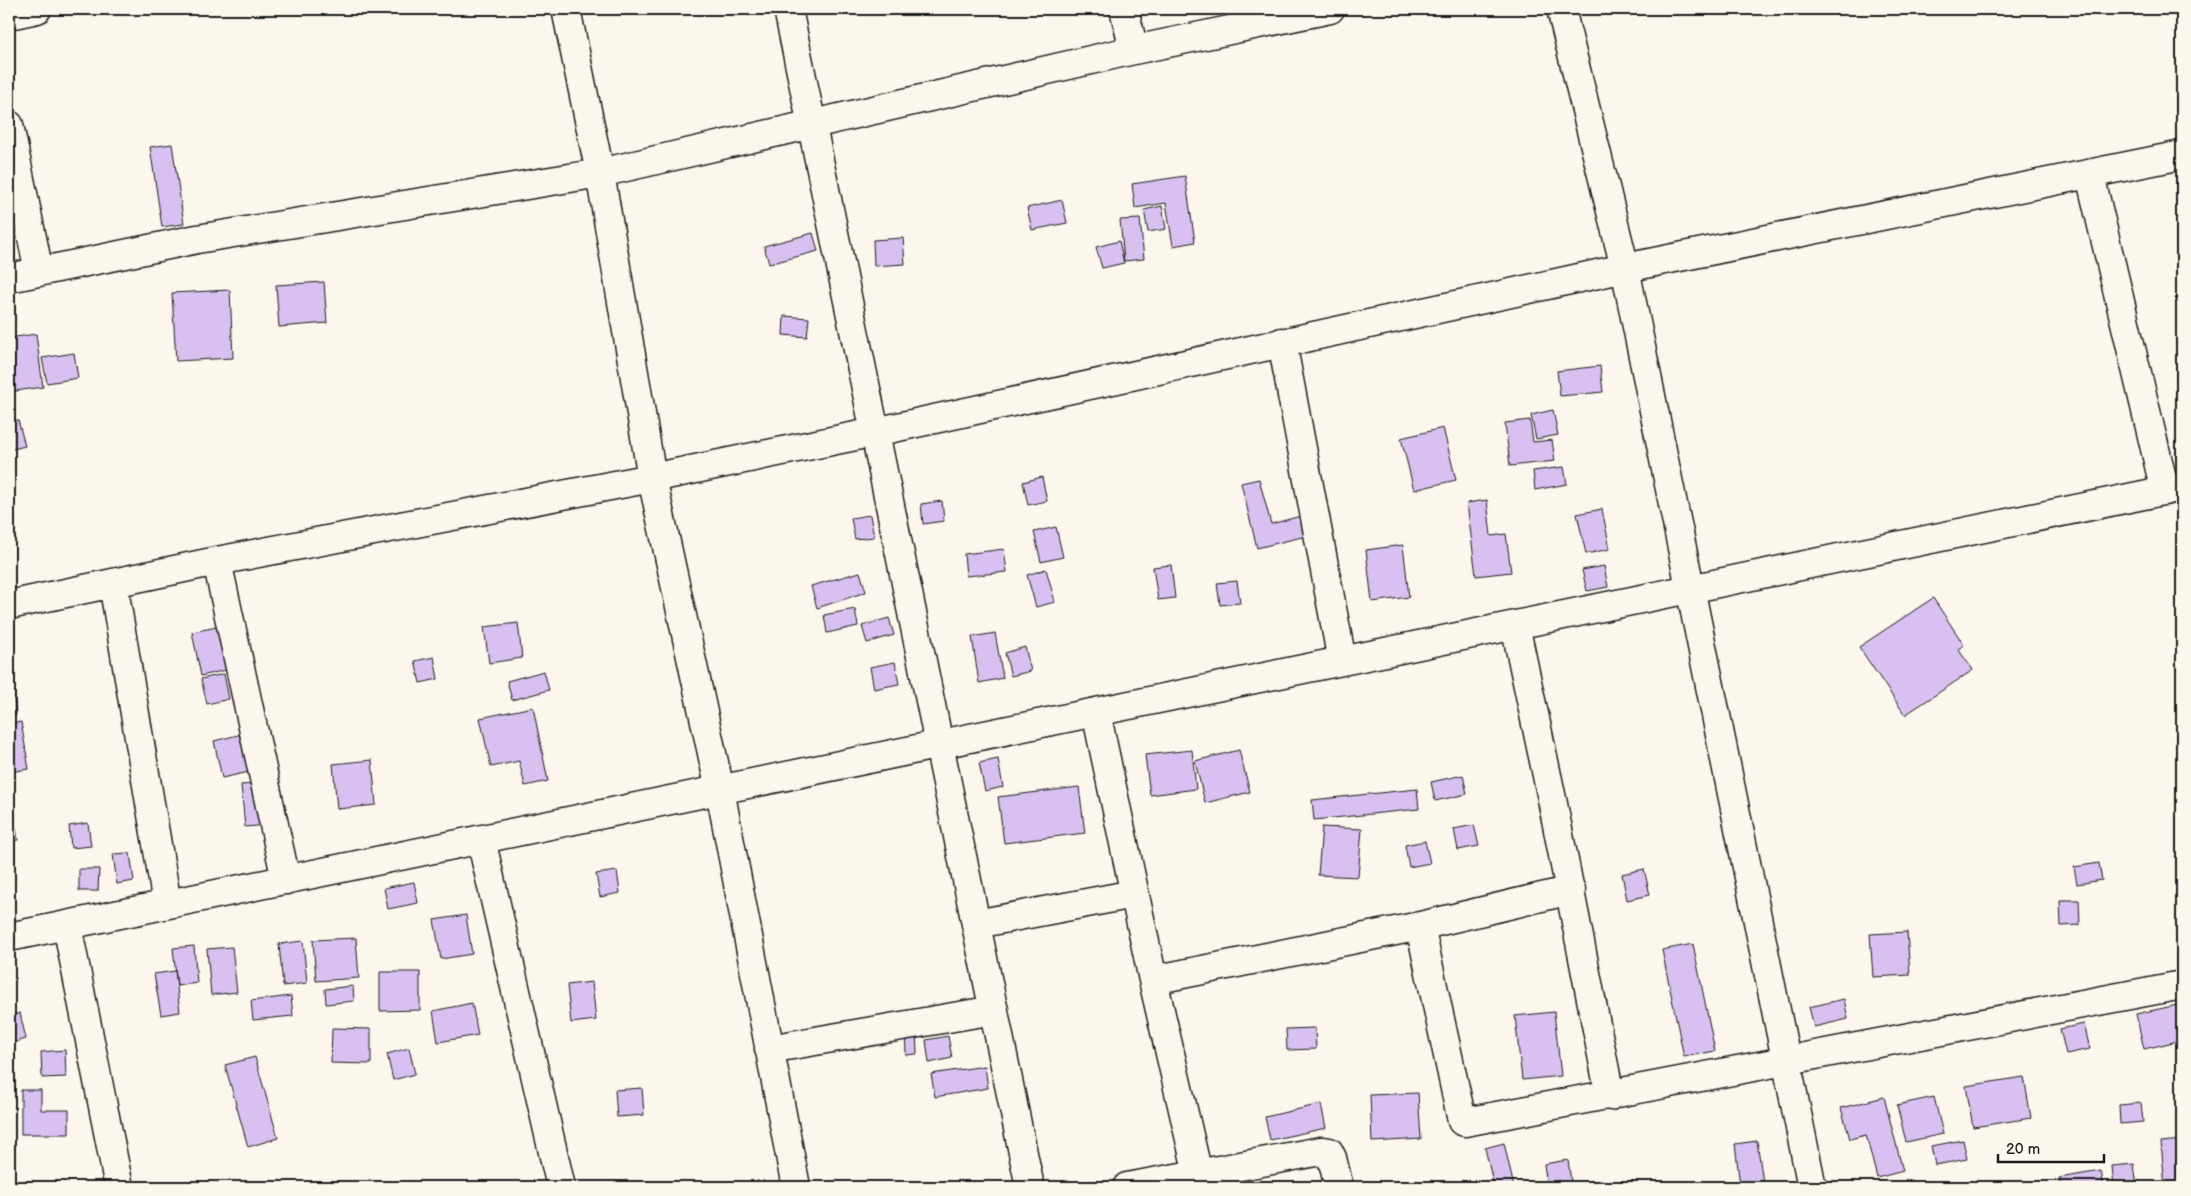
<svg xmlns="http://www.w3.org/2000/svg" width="2191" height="1196" font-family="'Balsamiq Sans',sans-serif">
<rect width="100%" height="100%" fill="#fbf7ec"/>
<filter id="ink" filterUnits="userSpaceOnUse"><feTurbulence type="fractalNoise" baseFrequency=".02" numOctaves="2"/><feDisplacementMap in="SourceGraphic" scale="10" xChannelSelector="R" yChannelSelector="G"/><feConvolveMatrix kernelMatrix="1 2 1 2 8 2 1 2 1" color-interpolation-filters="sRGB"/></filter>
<g filter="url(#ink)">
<path fill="#d8c0f0" stroke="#1c1c1c" d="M172,144L184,224L162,227L150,147Z
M1185,176L1195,242L1173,246L1166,203L1135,208L1132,184Z
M1062,200L1067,223L1032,230L1027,208Z
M1162,206L1166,229L1148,232L1144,210Z
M1140,219L1144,259L1124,261L1120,220Z
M813,233L818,251L769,264L764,246Z
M903,238L905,264L874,266L873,240Z
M1119,241L1124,263L1102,268L1096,247Z
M324,282L327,323L279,327L276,285Z
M230,290L233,358L176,361L172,293Z
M784,316L809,318L807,337L783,335Z
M36,334L43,387L9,392V338Z
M74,353L78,378L47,383L42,358Z
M1600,366L1603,392L1560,396L1557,371Z
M11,399L15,421L9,422V400Z
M1553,410L1558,435L1536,439L1531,415Z
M18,420L25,446L9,450V423Z
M1530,420L1533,442L1552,440L1555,461L1510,466L1505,423Z
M1443,428L1456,480L1414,490L1401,438Z
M1564,467L1567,484L1535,490L1533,471Z
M1042,477L1047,501L1028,505L1023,482Z
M1259,479L1271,524L1301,516L1306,536L1257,548L1241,483Z
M1487,500L1491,536L1506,534L1511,572L1476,576L1467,503Z
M942,501L944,521L923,524L921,504Z
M1602,509L1610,549L1586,554L1577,514Z
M870,515L874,537L855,539L851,518Z
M1056,527L1063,557L1041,562L1034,532Z
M1403,545L1409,597L1372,602L1366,550Z
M1004,549L1007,572L966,576L964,554Z
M1171,565L1175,598L1158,600L1153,567Z
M1604,566L1608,587L1587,591L1582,570Z
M1046,569L1055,602L1036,607L1027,575Z
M860,572L866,592L817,608L811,586Z
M1237,581L1240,603L1220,605L1217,583Z
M1933,598L1964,645L1958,649L1973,670L1905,715L1859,647Z
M855,609L858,626L827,633L824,615Z
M889,618L894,635L867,643L862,626Z
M518,623L522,658L489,663L484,627Z
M217,627L226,670L201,676L192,632Z
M995,633L1003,678L979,683L972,637Z
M1025,647L1031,671L1011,676L1005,653Z
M434,657L438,679L420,683L415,661Z
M895,662L899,684L874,689L870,667Z
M544,671L549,690L512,700L507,681Z
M224,674L229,699L207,704L201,679Z
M13,691L16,715L9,716V692Z
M533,707L548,781L525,786L519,761L491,767L480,718Z
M21,722L29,769L9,772V724Z
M258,730L267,768L222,778L214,741Z
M1192,750L1196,789L1150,795L1145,755Z
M1239,750L1250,792L1205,803L1195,761Z
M998,759L1003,787L985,791L979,763Z
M372,760L376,805L337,809L333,764Z
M1463,775L1467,794L1435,801L1431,782Z
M274,782L278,824L245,827L241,785Z
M1079,787L1085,833L1004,843L998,797Z
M1417,789L1419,809L1314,820L1312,800Z
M15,822L18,840L9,842V823Z
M88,823L91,846L71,848L69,826Z
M1474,825L1479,846L1458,850L1454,829Z
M1322,827L1362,829L1358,877L1318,875Z
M1425,841L1430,863L1409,867L1405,845Z
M130,853L134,881L117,884L113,854Z
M2099,863L2102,880L2077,884L2074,867Z
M79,869H99L98,891H79Z
M1644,869L1650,895L1627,900L1622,874Z
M617,871L620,893L600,897L596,874Z
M414,882L418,903L388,909L384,888Z
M2060,900H2079L2080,925L2061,926Z
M466,915L472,954L441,959L434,920Z
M1907,932L1910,975L1873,977L1870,934Z
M356,938L359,978L316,981L313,940Z
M303,941L307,983L283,986L279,944Z
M1693,944L1715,1051L1684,1057L1662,950Z
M194,946L197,983L177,986L173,948Z
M232,947L237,992L211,995L207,949Z
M175,971L180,1012L161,1015L154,974Z
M380,972H420V1010L380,1011Z
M592,982L596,1020L571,1023L567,985Z
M353,986L354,1001L326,1004L325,989Z
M291,996L293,1016L253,1020L251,1001Z
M1844,999L1848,1019L1814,1027L1809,1007Z
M472,1003L478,1035L438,1042L433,1011Z
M2182,1004V1040L2144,1049L2136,1014Z
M1554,1012L1561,1076L1522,1080L1515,1016Z
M20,1013L26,1039L9,1044V1016Z
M2084,1024L2090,1049L2066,1054L2060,1029Z
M905,1027H916L917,1054L906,1055Z
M332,1028L371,1029V1064L331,1063Z
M1315,1028L1316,1049L1287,1050L1286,1029Z
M948,1036L952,1058L929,1063L926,1040Z
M409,1048L415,1074L393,1080L387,1054Z
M65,1050L66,1077L42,1078L41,1052Z
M255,1057L278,1138L248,1147L225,1065Z
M985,1066L988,1088L935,1097L931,1074Z
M2024,1077L2031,1118L1973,1127L1966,1086Z
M642,1088L644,1115L617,1117L615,1090Z
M21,1090H41V1110H69V1134H21Z
M1418,1093L1421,1139L1372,1142L1370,1095Z
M1884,1097L1903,1171L1877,1178L1866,1135L1850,1139L1841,1108Z
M1934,1097L1943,1134L1906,1142L1897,1105Z
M2141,1103L2143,1122L2120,1124L2119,1105Z
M1321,1104L1326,1128L1270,1140L1265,1117Z
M1963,1140L1967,1159L1935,1165L1931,1146Z
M2182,1140V1187H2165L2161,1142Z
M1757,1141L1763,1182L1740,1185L1735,1144Z
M1504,1143L1514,1187H1494L1485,1148Z
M1568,1160L1571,1182L1547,1186L1544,1164Z
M2134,1164L2137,1187H2114L2112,1166Z
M2101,1171L2104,1187H2061L2059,1178Z
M1600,1181L1601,1187H1582L1581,1186Z"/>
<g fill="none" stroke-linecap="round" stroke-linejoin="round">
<g stroke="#1c1c1c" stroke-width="31">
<path id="street" d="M566,9L600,173L652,478L720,790L796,1187
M788,9L1030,1187
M1124,9L1134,50
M1561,9L1625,268L1812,1187
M9,15L37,9
M9,125L39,272
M2090,175L2165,491
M9,278L197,239L600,173L1134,50L1330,9
M1282,342L1342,661
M217,561L286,880
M113,583L167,904
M9,605L217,561L652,478L875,432L1625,268L2182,155
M1515,625L1552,799L1610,1096
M1096,712L1153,980L1198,1174
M481,839L561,1187
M976,924L1134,894
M67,925L119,1187
M1420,926L1462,1121L1465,1122L2182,985
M9,937L2182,487
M1153,980L1420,926L1571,890
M769,1049L994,1010
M1127,1187L1321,1151L1329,1152L1332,1158L1339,1187"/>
</g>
<use href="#street" stroke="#fbf7ec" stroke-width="28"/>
</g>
</g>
<rect width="2191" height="1196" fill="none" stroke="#fbf7ec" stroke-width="30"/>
<rect x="15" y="15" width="2161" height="1166" fill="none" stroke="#1c1c1c" stroke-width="2" filter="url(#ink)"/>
<path d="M1998 1154v8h106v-8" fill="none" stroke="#1c1c1c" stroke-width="2.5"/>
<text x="2006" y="1154" font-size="15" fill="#1c1c1c" stroke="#fbf7ec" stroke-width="4" paint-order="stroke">20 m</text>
</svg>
